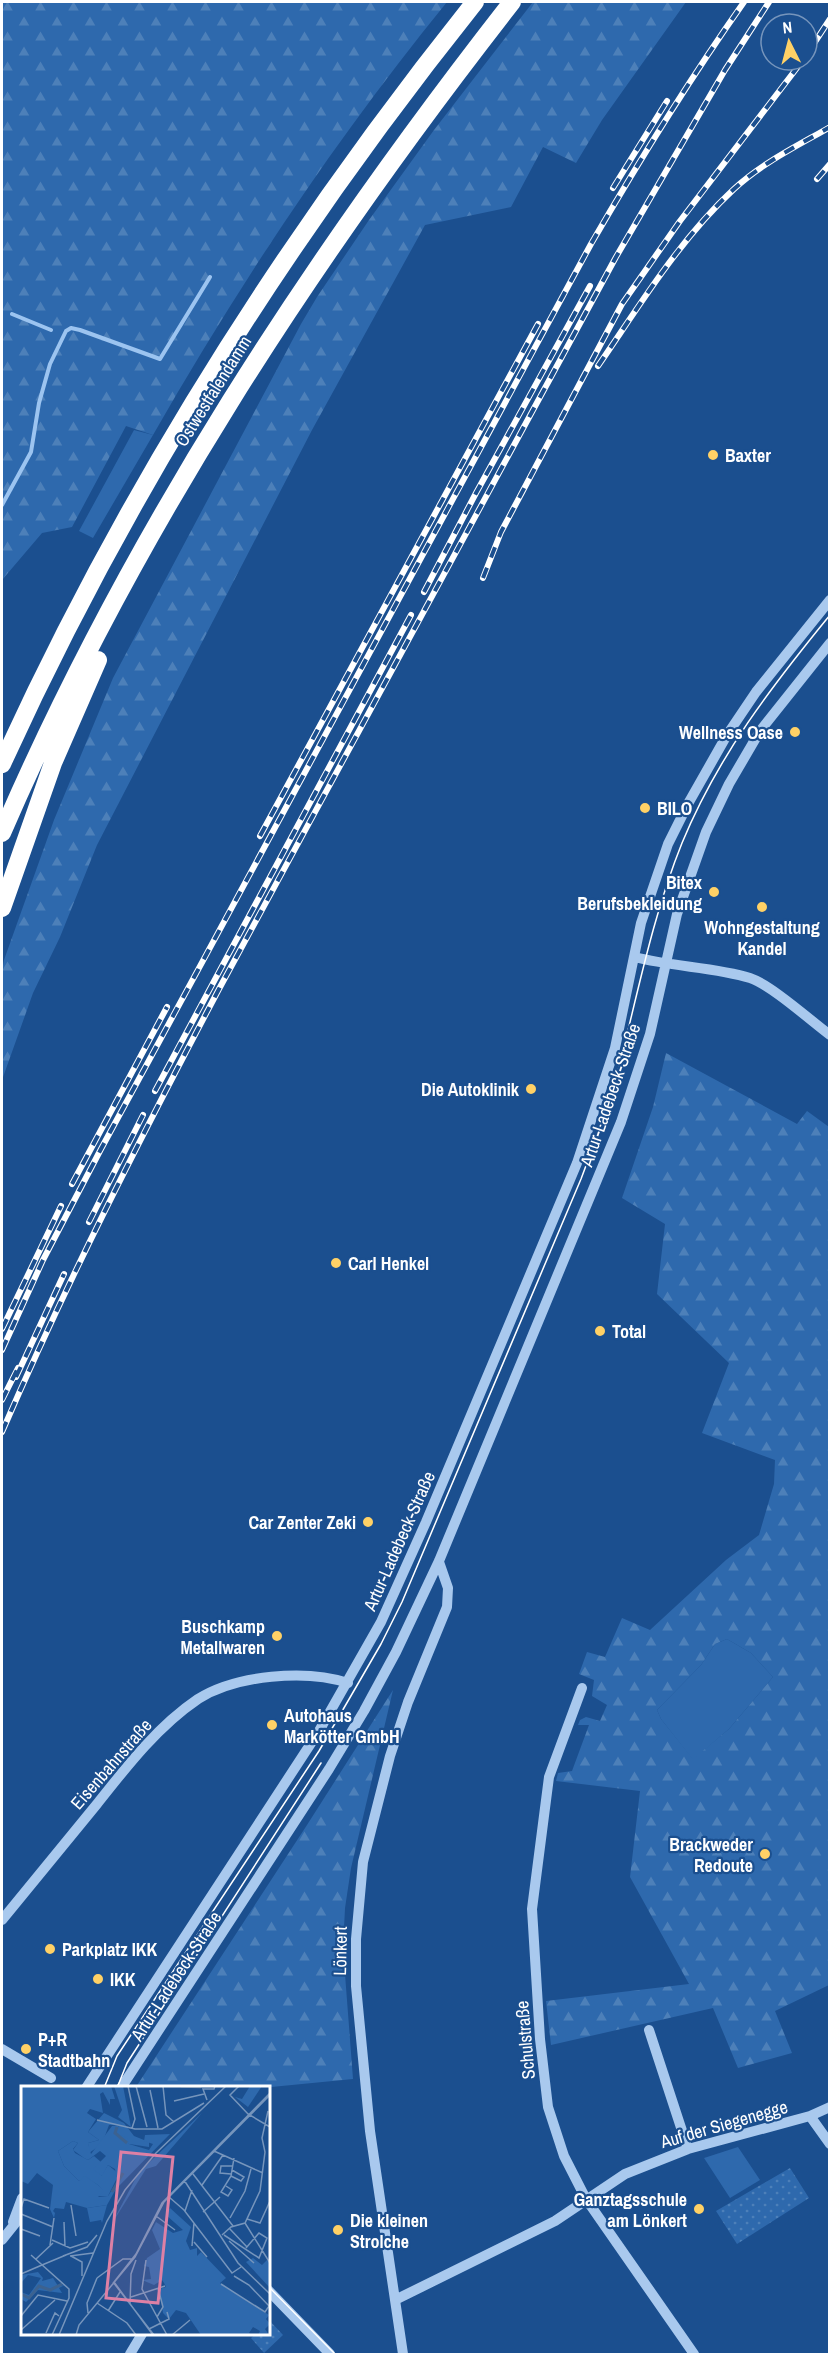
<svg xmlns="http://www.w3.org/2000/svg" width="831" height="2356" font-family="'Archivo Narrow',sans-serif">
<defs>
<pattern id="forest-firs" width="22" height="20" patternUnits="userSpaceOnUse" patternTransform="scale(1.5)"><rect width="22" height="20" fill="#2e69ad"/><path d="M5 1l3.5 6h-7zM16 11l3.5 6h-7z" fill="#4d80b9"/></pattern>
<pattern id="park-dots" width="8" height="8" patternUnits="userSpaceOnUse" patternTransform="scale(1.5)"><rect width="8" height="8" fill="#2e69ad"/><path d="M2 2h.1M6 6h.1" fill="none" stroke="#4d80b9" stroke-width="1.8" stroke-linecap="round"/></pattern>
</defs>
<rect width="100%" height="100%" fill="#1b4f8f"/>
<path fill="#2e69ad" d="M134,430L153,435L93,538L79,531Z
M727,1639L751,1653L773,1677L729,1729L693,1760L661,1719L657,1710L701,1665L715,1644Z
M738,2147L760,2180L730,2198L704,2158Z"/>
<path fill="url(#forest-firs)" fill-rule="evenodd" d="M2,2H447C337,137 239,284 153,435L126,426L72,527L42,533L2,580Z
M533,2H686L602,120L576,163L543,147L511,207L425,225L312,430L97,845L60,937L33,993L2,1080V971L4,960L54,820L113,678L301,324L317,297L369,220L434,130Z
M666,1053L797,1124L807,1111L829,1127V1985L775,2011L792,2053L738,2068L713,2008L551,2045L546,2001L689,1984L630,1877L640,1791L556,1781L558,1773L572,1771L589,1725H578L580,1720L586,1717L600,1721L607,1705L592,1696L594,1680L579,1674L587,1652L605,1657L622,1618L650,1630L726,1560L759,1535L774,1484L775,1460L702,1433L729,1363L657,1294L665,1224L622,1198L653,1107ZM727,1639L751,1653L773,1677L729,1729L693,1759L661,1719L657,1710L701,1665L715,1644Z
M393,1690L351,1868L345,1908L343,1948L353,2079L261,2088L136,2087L307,1825Z"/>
<path fill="url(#park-dots)" d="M790,2168L809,2198L737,2244L716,2211Z
M270,2321L283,2335L264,2353L251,2338L256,2334H268Z"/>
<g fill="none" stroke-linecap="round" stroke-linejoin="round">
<path stroke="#9cc4f0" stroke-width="4" d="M12,314L51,330
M2,505L31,452L39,403L50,364L66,331L71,328L80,330L160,359L210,277"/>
<path stroke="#a9c9ee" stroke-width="10" d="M635,957C672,967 715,967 750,978C771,985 810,1020 830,1035
M582,1688L549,1777L532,1909L540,2039L548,2107L564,2156L586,2199L694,2354
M2,1920C34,1881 66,1842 97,1804C127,1766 158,1726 198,1699C236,1675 306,1669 348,1683
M649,2030L688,2149
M2,2049L51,2078
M86,2088L319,1731L381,1622L426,1522L577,1163L615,1048L641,923L668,844L689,802L727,735L756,692L830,600
M121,2088L329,1769L364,1711L396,1652L439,1561L621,1122L650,1034L677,914L706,832L729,784L760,731L830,643
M810,2116L830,2144
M13,2222L22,2198
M2,2240L22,2215
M268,2290L330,2354
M395,2300L555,2221L625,2174L688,2149L810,2116L830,2107
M130,2354L142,2334
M403,2354L370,2131L356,1986V1939L363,1862L390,1756L408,1702L447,1607L448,1588L439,1562"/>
<path stroke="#fff" stroke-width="18" d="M2,764C126,491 288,236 475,2
M2,833C131,534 312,258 512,2
M2,908L53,763L98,660"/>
<path stroke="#fff" stroke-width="1.5" d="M104,2088L117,2056L319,1751L381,1644L402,1602L581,1179C595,1142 609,1105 619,1067C638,992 653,915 682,843C718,756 771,687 830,615
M117,2088L127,2063L321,1763
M268,2286L335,2354"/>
<g stroke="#fff" stroke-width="6">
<path id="rail" d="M807,54L830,19
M817,179L830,164
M613,188L667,101
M598,366C640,305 679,240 734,189C762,163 797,146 830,127
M483,578L501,532L622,304L680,221L803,60
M424,592L476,493L590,286
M260,836L538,324
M155,1091L411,615
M72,1184L167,1007
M89,1222L143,1115
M2,1329L61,1206
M2,1350L43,1260L101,1149L591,244C639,161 689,80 744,2
M16,1377L64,1274
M2,1400L18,1368
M2,1432C67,1281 142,1135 219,989L616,257L725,70L769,2"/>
</g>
<use href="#rail" stroke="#1b4f8f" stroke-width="4" stroke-dasharray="11" stroke-linecap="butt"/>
</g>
<g fill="#ffd166" stroke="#1b4f8f" stroke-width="2">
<circle cx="713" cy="455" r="6"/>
<circle cx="795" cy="732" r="6"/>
<circle cx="645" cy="808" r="6"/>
<circle cx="714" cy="892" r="6"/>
<circle cx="762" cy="907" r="6"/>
<circle cx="531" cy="1089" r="6"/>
<circle cx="336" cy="1263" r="6"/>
<circle cx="600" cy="1331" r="6"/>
<circle cx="368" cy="1522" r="6"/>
<circle cx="277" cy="1636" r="6"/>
<circle cx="272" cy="1725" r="6"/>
<circle cx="765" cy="1854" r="6"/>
<circle cx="50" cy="1949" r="6"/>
<circle cx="98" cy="1979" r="6"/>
<circle cx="26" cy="2049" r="6"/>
<circle cx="699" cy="2209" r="6"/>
<circle cx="338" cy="2230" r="6"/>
</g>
<g text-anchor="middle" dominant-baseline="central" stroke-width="4.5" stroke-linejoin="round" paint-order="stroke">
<g font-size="18" fill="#fff" stroke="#1b4f8f">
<text transform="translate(213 391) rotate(-58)">Ostwestfalendamm</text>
<text transform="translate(610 1095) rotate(-71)">Artur-Ladebeck-Straße</text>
<text transform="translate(399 1541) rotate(-66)">Artur-Ladebeck-Straße</text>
<text transform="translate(111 1764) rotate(-49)">Eisenbahnstraße</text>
<text transform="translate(340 1951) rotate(-89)">Lönkert</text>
<text transform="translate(176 1976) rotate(-57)">Artur-Ladebeck-Straße</text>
<text transform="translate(525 2040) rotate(-95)">Schulstraße</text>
<text transform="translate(724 2124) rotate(-16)">Auf der Siegenegge</text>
</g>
<g font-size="18" font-weight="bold" fill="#fff" stroke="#1b4f8f" text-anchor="start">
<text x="725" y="455">Baxter</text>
<text x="783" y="732" text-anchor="end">Wellness Oase</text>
<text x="657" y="808">BILO</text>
<text x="702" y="882" text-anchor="end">Bitex<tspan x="702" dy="21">Berufsbekleidung</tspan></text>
<text x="762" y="927" text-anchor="middle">Wohngestaltung<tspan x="762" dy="21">Kandel</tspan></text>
<text x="519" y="1089" text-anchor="end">Die Autoklinik</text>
<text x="348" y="1263">Carl Henkel</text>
<text x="612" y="1331">Total</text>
<text x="356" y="1522" text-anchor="end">Car Zenter Zeki</text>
<text x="265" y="1626" text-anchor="end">Buschkamp<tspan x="265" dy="21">Metallwaren</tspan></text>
<text x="284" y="1715">Autohaus<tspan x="284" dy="21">Markötter GmbH</tspan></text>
<text x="753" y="1844" text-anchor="end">Brackweder<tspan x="753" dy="21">Redoute</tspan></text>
<text x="62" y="1949">Parkplatz IKK</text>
<text x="110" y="1979">IKK</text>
<text x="38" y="2039">P+R<tspan x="38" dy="21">Stadtbahn</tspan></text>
<text x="687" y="2199" text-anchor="end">Ganztagsschule<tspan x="687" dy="21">am Lönkert</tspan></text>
<text x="350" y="2220">Die kleinen<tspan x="350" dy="21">Strolche</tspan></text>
</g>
</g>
<g transform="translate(21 2086)">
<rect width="249" height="249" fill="#1b4f8f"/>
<path d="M83,27L103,37L113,50L128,56V61L108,58L94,47L98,39H88L81,58L68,67L67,57L78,54L67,46ZM52,55L57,57L52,63L54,67L67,74L73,70L80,76V90L87,79L98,88L87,110H76L82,105L77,99L65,92L58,95L43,80L37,65ZM86,119L81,137L80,134L69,136L66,122Z" fill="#2e69ad"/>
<path d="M0,0H90L94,13H89V19L82,6L79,8L82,27L69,23L66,27L75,33L67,46L78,54L67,57L70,68L91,40L98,39L94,47L106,52L108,58L128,64L132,58L123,55L124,49L149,48L95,103L86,119L66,122L45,116L43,123L34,122L32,125L34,127L33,132L29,123L32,99L16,87L7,98L0,95ZM52,55L57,57L52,64L63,72L67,74L79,65L85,70L72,83L81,90L87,79L94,83L96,96L87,110L77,111L83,105L77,99L64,90L58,95L43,80L37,65ZM93,0H102L110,41L97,31L101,24ZM181,27L135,80L125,83L90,139L118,86ZM149,122L170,141L165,155L169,164L176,162V170L180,166L205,192L199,197L248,229L245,233L249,238L244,243L248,249H237L239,245L232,241L228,247L231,249H180L165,227L155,224L148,233L142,227L138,203L145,201L143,197L141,194L133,199L121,194L130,193L128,181L123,180L126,172L139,163L131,144L135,136L152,147L162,144L145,129ZM232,172L241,179L246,174L249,177V202L225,176ZM17,186L22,192L21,195L32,192L37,200L44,199L38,202L41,207L17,204L5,216L0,213V206L8,209L20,192L7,189L0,197V189Z" fill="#2e69ad" fill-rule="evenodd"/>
<path d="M229,0H241L227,21L214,11L221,13Z" fill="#2e69ad"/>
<path fill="none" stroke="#3c6290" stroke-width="3" d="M160,0L180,1M96,41L94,47L106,57M91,106L102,87M0,208L8,212L18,200L29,204L41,198"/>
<path fill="none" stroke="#7695bc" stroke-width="1.5" d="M107,0L114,33L111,42M115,0L126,41M142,0L145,29L153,36M218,0L209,9L227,28L249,41M129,4L137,42M186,14L182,3H193L194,0M153,15L183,8M76,34L114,43H141L183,17M193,65L242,87M172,88L212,140M210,88L199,87L200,80H212M210,90L220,95L223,91L211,84M163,94L217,177L249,208M181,99L202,69M205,100L211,104L207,110L200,106L210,90L213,72M148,111L163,124L211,187L220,181M50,119L55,150M0,122L3,113L28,122M164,125L171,104M182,126L199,111M0,128L32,141M135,130L154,144M209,132L224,105L230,83M226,133L239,137L249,115M43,136L44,160M224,137L249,177M208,142L226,161M0,143L19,150M201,149L210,141L224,137L239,105L244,66L241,52L247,25M203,149L238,172L246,152L238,147L225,162M31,154L49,162L67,156M208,155L233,177M173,156L186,171M29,159L33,132M171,160L173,137M10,169L48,203V212L31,249M42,170L66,161L76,149M49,170L72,167M50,170L61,176V190M15,173L32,157M125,174L121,203L146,249M21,179L45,169M0,188L21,179M213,190L228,199L249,221M76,192L102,173H111M92,196L133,249M200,198L244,226L248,220M110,211L144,200M76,217L106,237L115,249M109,218L110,188L115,174M87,225L99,206M67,227L66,217L76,192M0,230L17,209L46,215M136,231L142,221L137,202M128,243L148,233L146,226M0,244L34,214M25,247L34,227L38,230M38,249L86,135L104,104L135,67L205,0M55,249L58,239L114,171L143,116L249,9M132,249L93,196L115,168L141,117L249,7M151,249L169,234"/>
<path fill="#dd80a5" fill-opacity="0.15" stroke="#dd80a5" stroke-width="3" d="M100,66L152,71L137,217L85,212Z"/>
<rect width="249" height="249" fill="none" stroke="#fff" stroke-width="3"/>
</g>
<rect width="831" height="2356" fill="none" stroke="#ffffff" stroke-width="6"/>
<g transform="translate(789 42) rotate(354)"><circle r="28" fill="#1b4f8f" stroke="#7695bc" stroke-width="1.5"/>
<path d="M0-4.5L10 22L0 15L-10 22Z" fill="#ffd166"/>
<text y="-9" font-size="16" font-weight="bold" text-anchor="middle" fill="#ffffff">N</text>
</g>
</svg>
